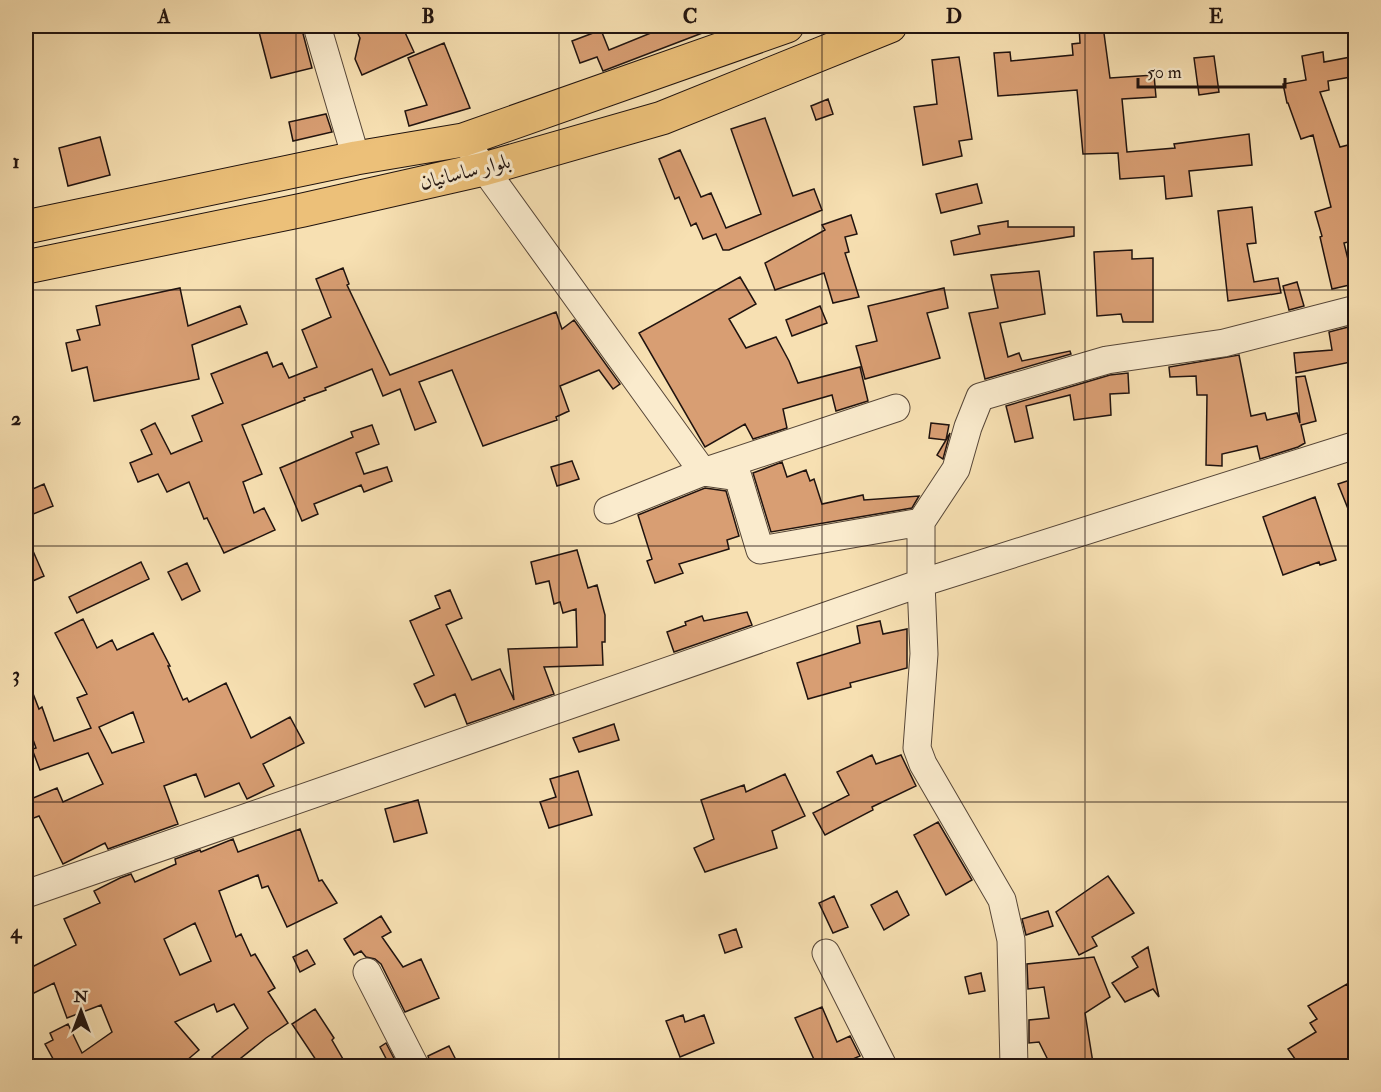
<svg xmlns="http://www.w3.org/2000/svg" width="1381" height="1092" font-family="'IM FELL Double Pica',Amiri,serif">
<rect width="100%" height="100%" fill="#f7e0b2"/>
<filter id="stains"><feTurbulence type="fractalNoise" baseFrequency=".00333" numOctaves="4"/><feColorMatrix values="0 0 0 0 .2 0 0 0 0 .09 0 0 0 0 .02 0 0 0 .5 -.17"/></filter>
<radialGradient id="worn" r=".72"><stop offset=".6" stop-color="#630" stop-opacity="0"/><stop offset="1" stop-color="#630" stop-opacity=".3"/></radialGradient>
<path fill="#d89e73" stroke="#20130f" stroke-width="1.5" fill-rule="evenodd" d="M269,26H301L312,68L271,78L258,28Z
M354,26H395L398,31L403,28L414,52L362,75L355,59L360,38Z
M668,26L718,27L603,71L597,57L580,63L572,41L601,30L609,50Z
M1079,26H1103L1110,78L1154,75L1156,97L1122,99L1127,152L1175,148L1174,144L1249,134L1252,165L1189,171L1192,196L1166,199L1164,176L1120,179L1118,153L1083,154L1077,90L998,96L994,53L1010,52L1011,61L1073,55L1072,44L1080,43Z
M444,43L470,108L409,126L405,111L427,105L408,58Z
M1323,52L1324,62L1356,56V76L1328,81L1329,90L1320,92L1340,147L1356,143V240L1344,243L1354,284L1332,289L1320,237L1322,236L1315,212L1331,207L1313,135L1301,139L1288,103H1287L1283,84L1306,80L1302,56Z
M1214,56L1219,92L1199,95L1194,58Z
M959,57L972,139L959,141L962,156L923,165L914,107L937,104L932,60Z
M828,99L833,114L816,120L811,106Z
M326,114L332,132L293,141L289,122Z
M765,118L793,196L814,189L822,210L729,250H723L716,234L703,239L696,223L691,226L679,197L675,199L659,159L680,150L701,197L711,193L726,228L761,214L731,129Z
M100,137L110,175L68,186L59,148Z
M977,184L982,203L941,213L936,194Z
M1252,207L1256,243L1247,244L1254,282L1278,278L1281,293L1228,301L1218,211Z
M851,215L857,234L845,237L849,252L845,253L859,297L833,303L824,273L775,290L765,263L825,230L822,225Z
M1008,221V227H1074V236L954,255L951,241L980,234L978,226Z
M1132,250V259L1153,258V322H1123L1121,314L1097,316L1094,252Z
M343,268L349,284L347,285L390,375L556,312L562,329L574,320L620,384L613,389L599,370L560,386L569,411L556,417L557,420L483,446L452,370L419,382L436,422L415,430L400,389L383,396L372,369L325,388L326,390L304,398L305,400L242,425L262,474L243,482L254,513L264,508L275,530L224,553L207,518L204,519L189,482L167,492L158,474L138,482L130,463L152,454L141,430L155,423L171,454L202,441L192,416L223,403L211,374L267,352L273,367L282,363L289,378L317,367L302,330L331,317L316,279Z
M1039,271L1045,314L1000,323L1008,357L1019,353L1022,361L1070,351L1071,354L985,379L969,313L998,308L991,275Z
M740,277L756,304L729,319L746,348L776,337L789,361L798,383L860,367L868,401L836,411L832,395L783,409L787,428L753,439L745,424L705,447L639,333Z
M1297,282L1304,306L1289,310L1283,286Z
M180,288L188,326L240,306L247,324L192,345L199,379L94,401L87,367L72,371L66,343L80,340L77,330L100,325L96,306Z
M944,288L948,308L927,313L940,358L865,379L856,346L877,341L868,306Z
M820,306L827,323L792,336L786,320Z
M1356,325V361L1296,373L1294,353L1332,350L1329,332Z
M1239,355L1251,416L1265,413L1267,420L1297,413L1300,423L1296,377L1305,376L1316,421L1301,425L1305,443L1298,447L1260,459L1257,446L1222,454V466L1206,465L1207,395H1197L1196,376L1170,377L1169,367Z
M1128,373L1129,393L1110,394L1111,415L1074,420L1070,395L1026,406L1033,438L1015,442L1006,406L1110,375Z
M931,423L949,425L946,440L950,433L943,459L937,455L946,440L929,438Z
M372,425L379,444L356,453L364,474L387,467L392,481L364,492L361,485L314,504L318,514L302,521L280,468L353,437L351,432Z
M572,461L579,479L557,486L551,467Z
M782,462L787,477L806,470L810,481L814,479L822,504L863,495L864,500L919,496L912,508L771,532L753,473Z
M1356,478V526H1355L1338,484Z
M44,484L53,506L26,517V492Z
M705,488L726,491L739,536L727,540L729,549L679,564L683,573L655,583L647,561L652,559L638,515Z
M1315,497L1336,560L1320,565L1319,562L1283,575L1263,517Z
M26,535L44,576L26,584Z
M577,550L588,588L597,585L605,615V642H602L603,665L544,667L554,694L467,724L455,694L425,707L414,684L434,675L410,621L440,608L435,596L450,590L462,618L446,625L472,680L500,669L514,700L508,649L577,647L576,609L563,613L560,602L554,604L549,581L536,584L531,562Z
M141,562L149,579L77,613L69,597Z
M187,563L200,591L182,600L168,572Z
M747,612L752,625L674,652L667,632L686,625L685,622L702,616L704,621Z
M83,619L97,648L112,640L117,650L153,633L170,666H168L183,700L187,698L189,702L226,683L251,738L290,717L304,743L263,764L274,786L247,799L239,783L205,797L196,774L164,786L178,824L108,849L105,843L63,864L39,816L26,821V801L57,788L63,802L103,784L88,753L40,770L32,749L36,748L26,720V679L27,678L39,709L42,707L54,741L91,728L77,698L87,694L55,633ZM133,712L144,742L112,753L99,727Z
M880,621L883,634L907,629V668L850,683L851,687L808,699L797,663L860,643L857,626Z
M614,724L619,740L579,752L573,738Z
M872,755L876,764L901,755L916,786L872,807L873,810L825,835L813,813L849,795L837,772Z
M578,771L592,815L549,828L540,802L556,797L550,779Z
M785,774L805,816L772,831L777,848L705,872L694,848L714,839L701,800L744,785L746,792Z
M418,800L427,833L394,842L385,809Z
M938,822L972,880L946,895L914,835Z
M300,829L319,881L322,880L337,903L287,927L268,886L262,888L258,875L219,891L236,937L241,934L251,956L255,954L275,988L268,992L288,1023L266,1038L231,1066H220L212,1057L248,1028L234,1004L217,1012L214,1004L175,1022L199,1050L180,1066H57L45,1044L53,1040L50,1033L68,1024L82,1053L112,1032L101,1005L67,1018L54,983L26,997V970L76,945L64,919L100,903L94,891L120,878L131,874L135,882L176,864L175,859L200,850L201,852L233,839L238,852ZM195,923L211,961L180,975L164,939Z
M1108,876L1134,913L1092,937L1097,946L1079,955L1056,912Z
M897,891L909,915L884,930L871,905Z
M834,896L848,927L833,933L819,903Z
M1048,911L1053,926L1026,935L1022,919Z
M381,916L391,932L382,937L403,967L421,959L439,998L405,1012L381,964L375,959L366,957L361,951L354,955L344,939Z
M736,929L742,947L725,953L719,935Z
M1148,947L1159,997L1153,989L1125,1002L1112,983L1138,967L1132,957Z
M307,950L315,964L300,972L293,957Z
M1094,957L1110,997L1085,1013L1093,1063L1086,1066H1051L1039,1042L1029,1043V1020L1049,1018L1044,987L1028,989L1027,964Z
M981,973L985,991L969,994L965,977Z
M1347,984L1356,1001V1066H1300L1288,1049L1316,1032L1310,1023L1317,1019L1308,1006Z
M822,1007L837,1042L850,1036L860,1056L837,1066H817L795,1018Z
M315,1009L334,1038L332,1040L347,1066H320L292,1024Z
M683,1015L685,1022L704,1015L714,1043L680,1057L666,1021Z
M386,1043L398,1066H390L380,1047Z
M449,1046L459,1066H431L428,1056Z"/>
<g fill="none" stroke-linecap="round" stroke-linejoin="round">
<g stroke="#564638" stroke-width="29">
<path id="minor" d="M317,26L356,158
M473,153L703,472L738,477L760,550L921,522
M608,510L703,472L896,408
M26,894L921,583L1356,445
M826,953L883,1066
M367,972L415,1066
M1014,1066L1011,940L1002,900L923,764L917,748L924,654L921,583V522L956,469L968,427L980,397L1107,360L1224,343L1356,309"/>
</g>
<g stroke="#20130f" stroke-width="35">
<path id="highway" d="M26,227L356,158L463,140L787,26
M26,267L303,210L484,169L662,118L890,26"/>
</g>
<use href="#minor" stroke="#faebcd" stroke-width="27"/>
<use href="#highway" stroke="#ecc079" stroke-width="33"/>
</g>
<path fill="none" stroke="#20130f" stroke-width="1.5" stroke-opacity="0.55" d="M296,26V1066M559,26V1066M822,26V1066M1085,26V1066M26,290H1356M26,546H1356M26,802H1356"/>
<g text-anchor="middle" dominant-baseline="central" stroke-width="6" stroke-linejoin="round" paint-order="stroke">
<g font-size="21" fill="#20130f" stroke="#faebcd">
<text transform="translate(465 172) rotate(-14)">بلوار ساسانیان</text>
</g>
</g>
<rect width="1381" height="1092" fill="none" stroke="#f7e0b2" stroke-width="66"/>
<g transform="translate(81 1011)" stroke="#faebcd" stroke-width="4.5" paint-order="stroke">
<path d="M0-4.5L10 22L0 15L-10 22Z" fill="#20130f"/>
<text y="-9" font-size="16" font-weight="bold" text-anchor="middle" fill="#20130f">N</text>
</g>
<path d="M1138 78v9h147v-9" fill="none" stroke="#20130f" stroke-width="3"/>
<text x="1147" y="78" font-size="18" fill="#20130f" stroke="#faebcd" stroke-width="4.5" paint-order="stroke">50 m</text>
<rect x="33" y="33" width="1315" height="1026" fill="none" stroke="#20130f" stroke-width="2"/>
<g font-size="20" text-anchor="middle" font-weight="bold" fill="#20130f">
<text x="164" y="23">A</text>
<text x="428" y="23">B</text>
<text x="690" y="23">C</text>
<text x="954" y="23">D</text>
<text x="1216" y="23">E</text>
<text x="16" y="168">1</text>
<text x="16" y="425">2</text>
<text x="16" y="681">3</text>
<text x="16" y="938">4</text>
</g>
<rect width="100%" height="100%" filter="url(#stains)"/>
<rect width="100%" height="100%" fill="url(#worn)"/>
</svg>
